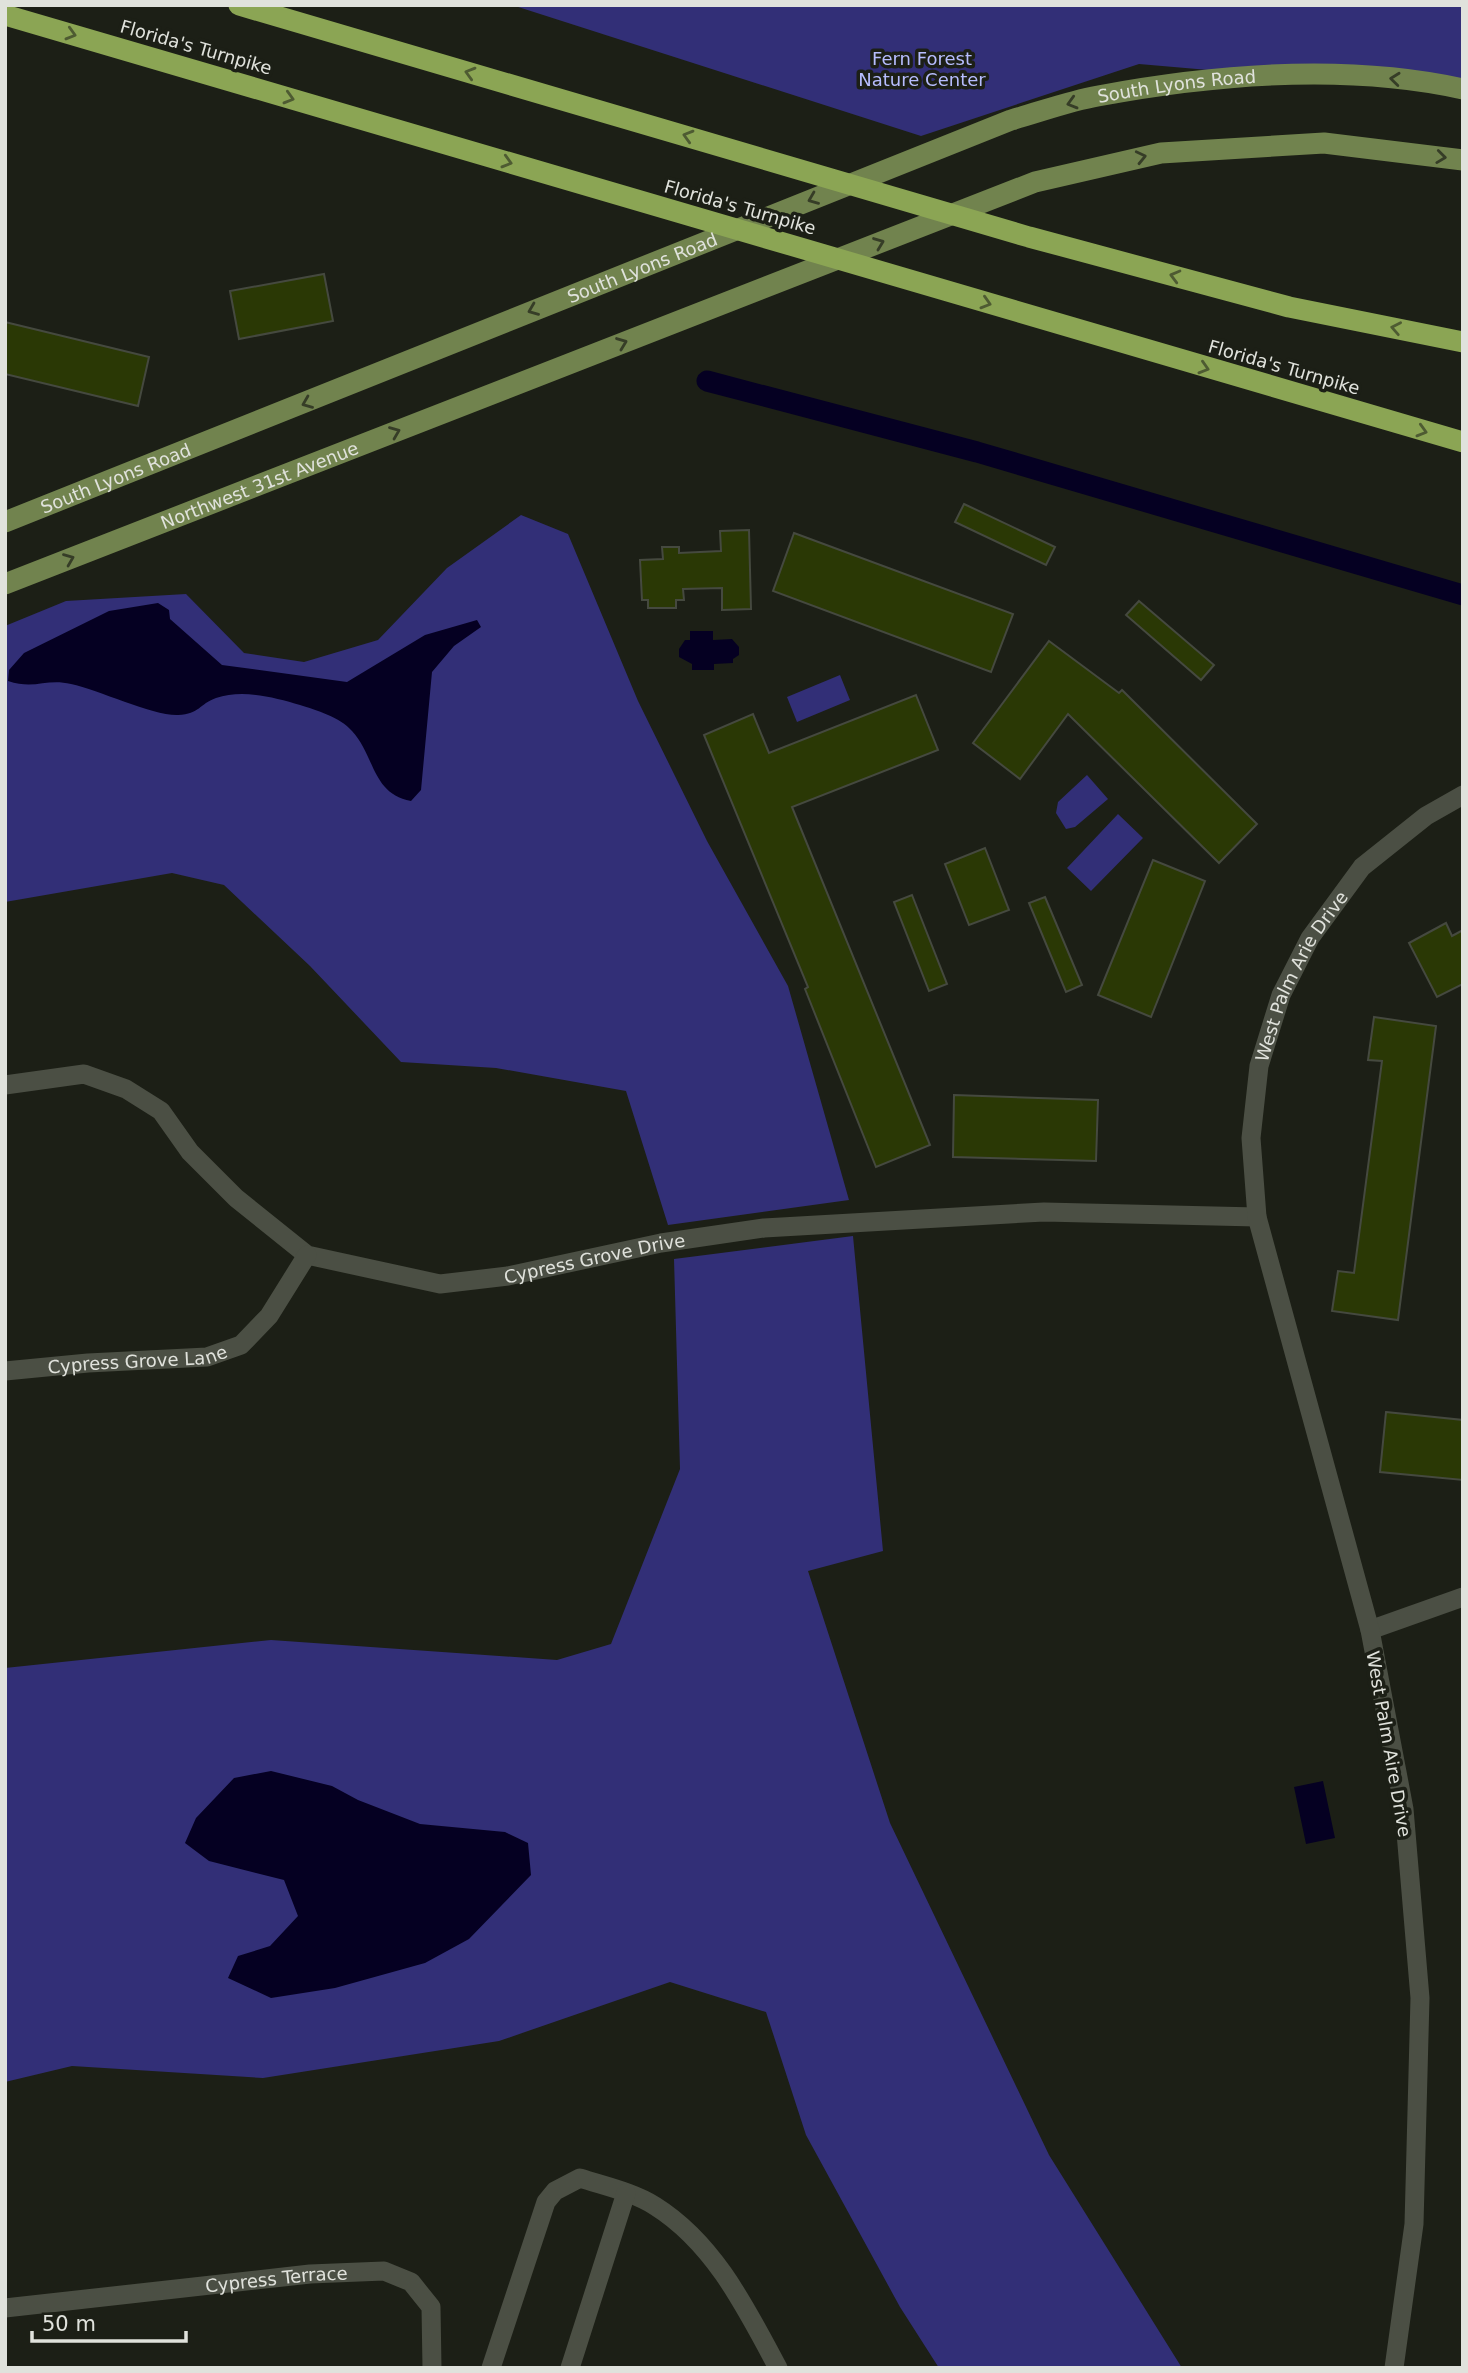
<svg xmlns="http://www.w3.org/2000/svg" width="1468" height="2373" font-family="'DejaVu Sans',sans-serif">
<rect width="100%" height="100%" fill="#1c1f16"/>
<path fill="#322f77" d="M512,5H1463V92L1139,64L921,136Z
M521,515L568,534L638,701L707,841L788,986L849,1200L668,1225L626,1091L496,1068L401,1062L310,966L224,885L172,873L5,902V626L66,601L186,594L244,653L304,662L378,640L447,568Z
M840,675L850,700L797,722L787,697Z
M1087,775L1108,799L1075,827L1066,829L1056,813L1058,802Z
M1118,814L1143,838L1091,891L1067,868Z
M853,1236L883,1551L808,1571L890,1823L1049,2155L1182,2368H939L900,2307L806,2135L766,2012L670,1982L499,2041L263,2078L72,2066L5,2082V1668L271,1640L557,1660L611,1644L680,1469L674,1259Z"/>
<path fill="#050022" d="M158,603L169,610L170,619L222,665L347,682L425,635L477,620L481,627L454,646L432,672L421,790L411,801C372,794 375,756 352,731C340,717 316,710 300,705C274,697 242,689 216,698C199,704 200,714 178,715C153,716 99,690 71,684C46,678 35,690 8,681L9,670L24,653L109,611Z
M690,631H713V640L732,639L739,647V655L733,659V663L714,664V670H692V664L679,657V649L685,640H690Z
M271,1771L332,1786L358,1800L420,1824L505,1832L528,1843L531,1875L469,1939L425,1963L335,1988L271,1998L228,1978L238,1956L270,1946L298,1916L284,1880L209,1861L185,1843L196,1818L234,1778Z
M1323,1781L1335,1838L1306,1844L1294,1787Z"/>
<g fill="none" stroke-linecap="round" stroke-linejoin="round">
<path stroke="#050022" stroke-width="21" d="M707,381L977,452L1463,595"/>
</g>
<path fill="#2a3805" stroke="#45493f" stroke-width="2" d="M324,274L333,321L239,339L230,291Z
M5,322L149,357L138,406L5,374Z
M964,504L1055,547L1046,565L955,522Z
M749,530L751,609L722,610V588L683,589L684,600H676V608H648V600H642L640,560L663,559L662,547H679V553L721,551L720,531Z
M794,533L1013,614L991,672L773,591Z
M1139,601L1214,665L1201,680L1126,615Z
M1049,641L1119,693L1122,690L1257,824L1219,863L1068,714L1020,779L973,743Z
M916,695L938,750L792,807L930,1145L876,1167L805,989L808,987L704,735L753,714L769,753Z
M985,848L1009,910L969,925L945,864Z
M1153,860L1205,881L1151,1017L1098,995Z
M912,895L947,984L929,991L894,902Z
M1045,897L1082,985L1066,992L1029,903Z
M1446,923L1452,936L1463,930V984L1437,997L1409,943Z
M1374,1017L1436,1026L1398,1320L1332,1311L1338,1271L1354,1273L1382,1061L1368,1060Z
M954,1095L1098,1100L1096,1161L953,1157Z
M1386,1412L1463,1420V1480L1380,1472Z"/>
<g fill="none" stroke-linecap="round" stroke-linejoin="round">
<g stroke="#4b4f44" stroke-width="19">
<path id="s1" d="M5,1085L84,1074L126,1089L161,1111L190,1152L236,1198L307,1255L440,1284L508,1276L661,1243L764,1228L1044,1212L1257,1217"/>
<path id="s2" d="M5,1371L88,1363L207,1357L241,1345L269,1316L307,1255"/>
<path d="M1370,1630L1463,1597"/>
<path id="s3" d="M5,2308L310,2274L384,2271L411,2282L431,2307L432,2368"/>
<path d="M491,2368L546,2202L555,2191L580,2178C604,2186 633,2192 655,2206C714,2243 746,2308 778,2368"/>
<path d="M570,2368L626,2193"/>
<path id="s4" d="M1394,2368L1414,2224L1420,1998L1404,1809L1370,1630L1257,1217L1251,1138L1259,1066L1281,995L1310,938L1362,867L1426,816L1463,795"/>
</g>
<g stroke="#71834e" stroke-width="21">
<path id="s5" d="M5,522L1011,120C1040,112 1069,101 1098,96C1216,74 1345,63 1463,89"/>
<path id="s6" d="M5,584L1035,182L1161,153L1324,143L1463,160"/>
</g>
<path stroke="#8ba554" stroke-width="21" d="M239,5L1029,237L1289,307L1463,342
M5,15L1463,442"/>
</g>
<defs><path id="oneway-chevron" d="M-2-3.5L2.5 0L-2 3.5" fill="none" stroke-width="1.6" stroke-linecap="round" stroke-linejoin="round" transform="scale(1.75)"/></defs>
<g stroke="#4e5b32">
<use href="#oneway-chevron" transform="translate(71 34) rotate(16)"/>
<use href="#oneway-chevron" transform="translate(470 73) rotate(-164)"/>
<use href="#oneway-chevron" transform="translate(289 98) rotate(16)"/>
<use href="#oneway-chevron" transform="translate(688 136) rotate(-164)"/>
<use href="#oneway-chevron" transform="translate(507 162) rotate(16)"/>
<use href="#oneway-chevron" transform="translate(1175 276) rotate(-165)"/>
<use href="#oneway-chevron" transform="translate(986 303) rotate(17)"/>
<use href="#oneway-chevron" transform="translate(1396 328) rotate(-169)"/>
<use href="#oneway-chevron" transform="translate(1204 368) rotate(17)"/>
<use href="#oneway-chevron" transform="translate(1422 431) rotate(16)"/>
</g>
<g stroke="#363d27">
<use href="#oneway-chevron" transform="translate(1395 79) rotate(-174)"/>
<use href="#oneway-chevron" transform="translate(1072 103) rotate(164)"/>
<use href="#oneway-chevron" transform="translate(1141 157) rotate(-13)"/>
<use href="#oneway-chevron" transform="translate(1441 157) rotate(7)"/>
<use href="#oneway-chevron" transform="translate(813 199) rotate(158)"/>
<use href="#oneway-chevron" transform="translate(879 243) rotate(-21)"/>
<use href="#oneway-chevron" transform="translate(533 310) rotate(158)"/>
<use href="#oneway-chevron" transform="translate(622 343) rotate(-21)"/>
<use href="#oneway-chevron" transform="translate(307 403) rotate(158)"/>
<use href="#oneway-chevron" transform="translate(395 432) rotate(-22)"/>
<use href="#oneway-chevron" transform="translate(69 559) rotate(-22)"/>
</g>
<g text-anchor="middle" dominant-baseline="central" stroke-width="7" stroke-linejoin="round" paint-order="stroke">
<g font-size="18" fill="#e0e2dc" stroke="#1c1f16">
<text transform="translate(196 47) rotate(16)">Florida's Turnpike</text>
<text stroke="none"><textPath href="#s5" startOffset="1253">South Lyons Road</textPath></text>
<text transform="translate(740 207) rotate(16)">Florida's Turnpike</text>
<text stroke="none"><textPath href="#s5" startOffset="686">South Lyons Road</textPath></text>
<text transform="translate(1284 367) rotate(16)">Florida's Turnpike</text>
<text stroke="none"><textPath href="#s5" startOffset="119">South Lyons Road</textPath></text>
<text stroke="none"><textPath href="#s6" startOffset="273">Northwest 31st Avenue</textPath></text>
<text stroke="none"><textPath href="#s4" startOffset="1423">West Palm Arie Drive</textPath></text>
<text stroke="none"><textPath href="#s1" startOffset="665">Cypress Grove Drive</textPath></text>
<text stroke="none"><textPath href="#s2" startOffset="133">Cypress Grove Lane</textPath></text>
<text transform="translate(1389 1744) rotate(80)">West Palm Aire Drive</text>
<text stroke="none"><textPath href="#s3" startOffset="273">Cypress Terrace</textPath></text>
</g>
<g font-size="18" fill="#b7bdfe" stroke="#1c1f16">
<text x="922" y="58">Fern Forest<tspan x="922" dy="21">Nature Center</tspan></text>
</g>
</g>
<rect width="1468" height="2373" fill="none" stroke="#e0e2dc" stroke-width="14"/>
<path d="M32 2331v10h154v-10" fill="none" stroke="#e0e2dc" stroke-width="3.5"/>
<text x="42" y="2331" font-size="21" fill="#e0e2dc" stroke="#1c1f16" stroke-width="5" paint-order="stroke">50 m</text>
</svg>
